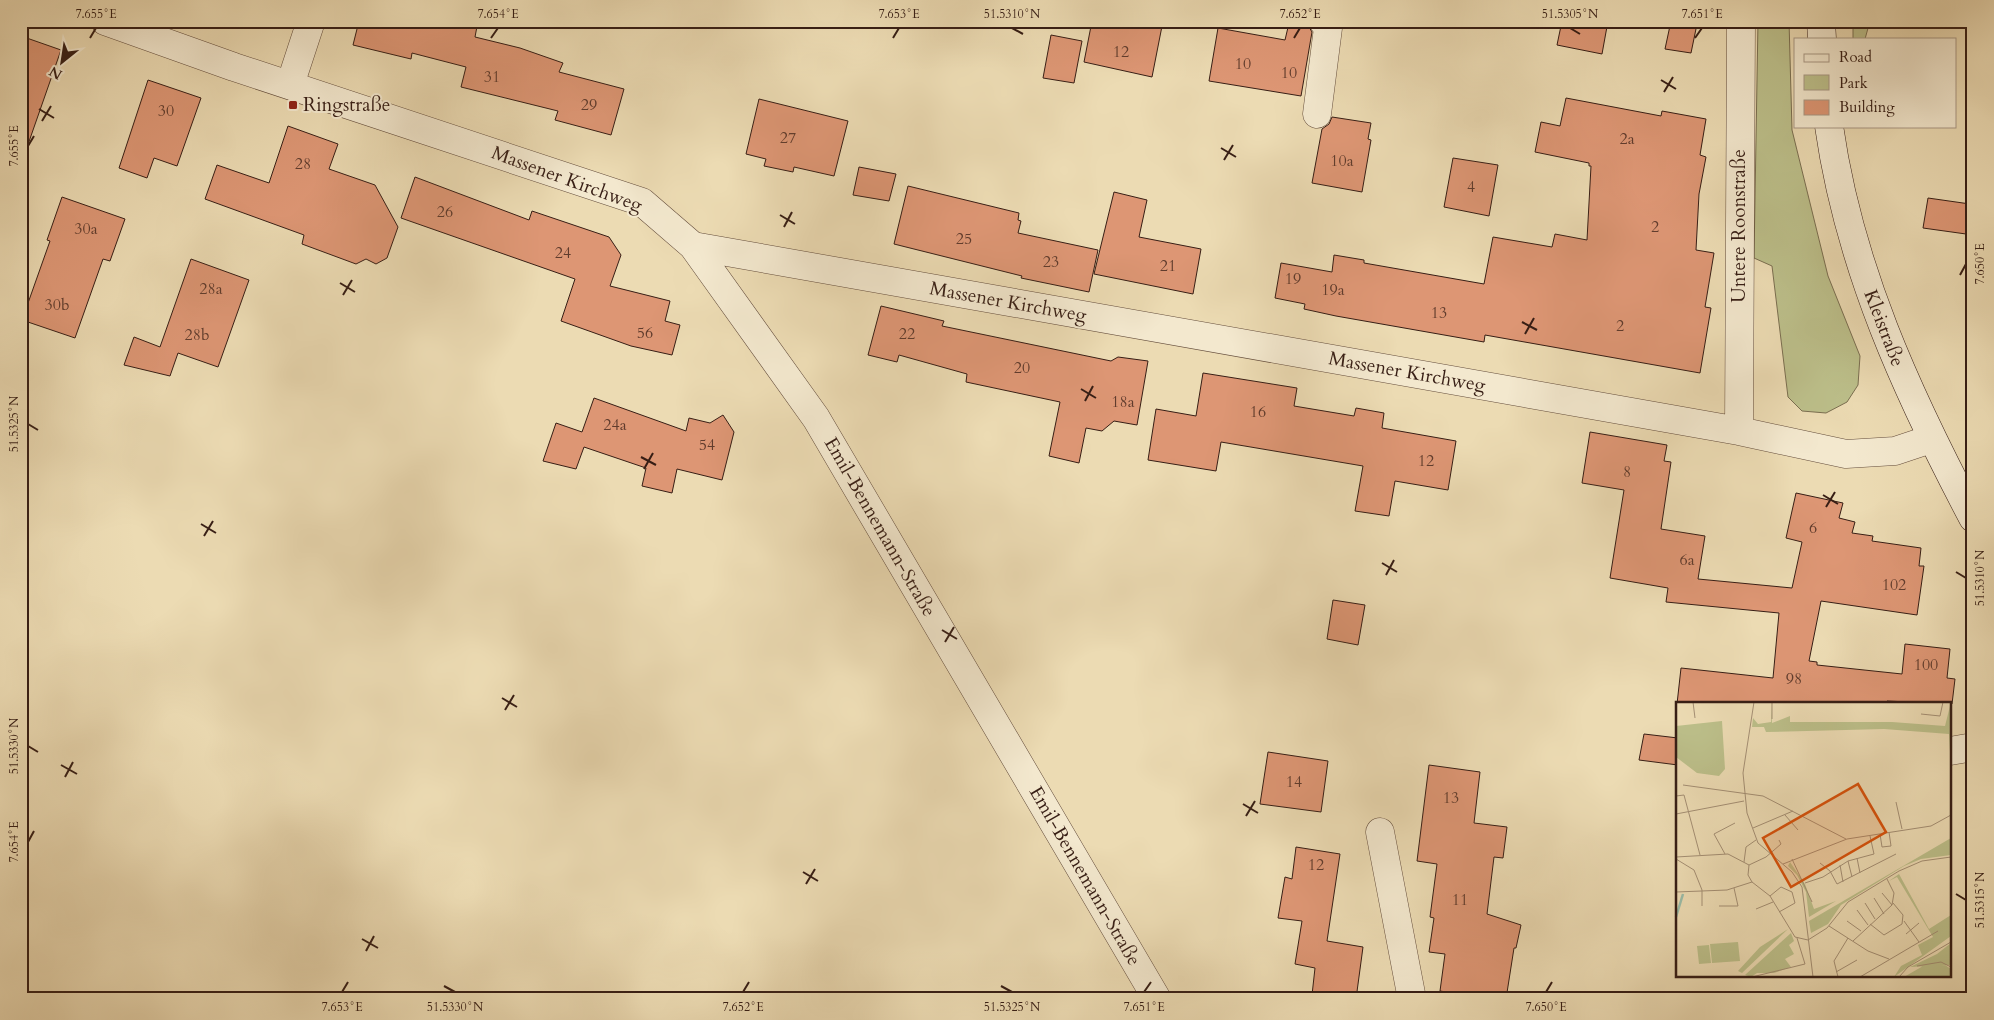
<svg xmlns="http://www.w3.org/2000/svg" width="1994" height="1020" font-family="Cardo,serif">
<rect width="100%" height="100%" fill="#ecdbb3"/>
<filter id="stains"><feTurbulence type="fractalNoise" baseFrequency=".004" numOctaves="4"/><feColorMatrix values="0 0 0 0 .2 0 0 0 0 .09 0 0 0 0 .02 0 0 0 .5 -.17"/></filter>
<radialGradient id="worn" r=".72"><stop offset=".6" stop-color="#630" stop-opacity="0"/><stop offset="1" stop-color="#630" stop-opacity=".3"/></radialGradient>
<path fill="#bcbf8a" stroke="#7a6e50" d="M1758,21H1789L1792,130L1828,276L1860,356L1858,385L1847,402L1826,413L1802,411L1788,397L1772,266L1754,258Z
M1853,21H1870L1865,39H1853Z"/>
<path fill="#dd9674" stroke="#371e15" d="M359,21H478L475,37L520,48L563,63L559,72L624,89L611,135L555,120L558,111L461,87L466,67L412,53L411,59L353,45Z
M1092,21H1163L1152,77L1084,62Z
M1562,21H1608L1602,54L1557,45Z
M1671,21L1697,24L1691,53L1665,49Z
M1289,23L1309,27L1312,32L1301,96L1209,81L1218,28L1285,40Z
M1051,35L1082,41L1074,83L1043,78Z
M21,36L61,50L25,153L21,152Z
M148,80L201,98L177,166L154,158L147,178L119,168Z
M1566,98L1661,116L1662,111L1706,119L1700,155L1706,157L1699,194L1696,250L1714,253L1705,307L1711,308L1700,373L1485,335L1484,342L1336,316L1304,309L1305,304L1275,298L1281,263L1332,272L1334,255L1364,260V263L1484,284L1493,237L1552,247L1555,234L1587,240L1591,166H1589V163L1535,152L1541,122L1560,126Z
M759,99L848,121L834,176L794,167L793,172L764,166L766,159L746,154Z
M1332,117L1371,123L1368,139L1371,140L1362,192L1312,183L1322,129L1329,124Z
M288,126L338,144L329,169L375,185L398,227L387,258L376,264L366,259L356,264L302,244L304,235L205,199L217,165L269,183Z
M1453,158L1498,165L1489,216L1444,207Z
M859,167L896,174L889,201L853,195Z
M415,177L529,220L532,211L609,237L621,255L610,286L670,301L665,321L680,325L672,355L631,346L561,321L575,279L401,218Z
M908,186L1019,213L1018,220L1021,221L1018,233L1098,250L1089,292L1021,278L1022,276L894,244Z
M1114,192L1147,200L1139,237L1201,249L1193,294L1094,274Z
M62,197L125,219L110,261L103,259L75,338L22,320L50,241L47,240Z
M1928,198L1970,204L1966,234L1923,228Z
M191,259L249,280L218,367L178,353L170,376L124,365L134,337L160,347Z
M881,306L944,321L942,326L1111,361L1118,357L1148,361L1137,425L1114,421L1102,431L1086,428L1079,463L1049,456L1060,402L966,382L967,374L899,355L897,362L868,355Z
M1203,373L1297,388L1294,406L1354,416L1356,408L1384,413L1382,428L1456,441L1448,490L1395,481L1389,516L1355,511L1363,466L1221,442L1216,471L1148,460L1156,409L1196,416Z
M594,398L686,431L689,418L710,423L723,415L734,432L722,480L677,469L672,493L642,486L646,468L584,447L576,469L543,461L556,423L582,432Z
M1590,432L1667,445L1664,461L1671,462L1661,529L1705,536L1698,579L1792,588L1802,542L1786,538L1796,493L1843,503L1839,518L1855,522L1852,533L1873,536L1872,541L1921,548L1919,566H1924L1917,615L1821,601L1809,661L1817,662V665L1902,674L1905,644L1950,649L1947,678L1955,679L1952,704L1887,701V704H1677L1681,668L1773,678L1779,613L1666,602L1668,588L1610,578L1624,490L1582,483Z
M1333,600L1365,605L1358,645L1327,639Z
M1644,734L1678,738V765L1639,760Z
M1268,752L1328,761L1321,812L1260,804Z
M1429,765L1480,772L1474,823L1507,827L1503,858L1494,857L1487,914L1521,925L1516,948H1514L1506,999H1457L1458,994L1440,991L1445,954L1429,952L1434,918L1430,917L1437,864L1417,861Z
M1296,847L1340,854L1327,941L1363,947L1356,999L1312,995L1315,968L1295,964L1302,921L1278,918L1285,877L1292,879Z"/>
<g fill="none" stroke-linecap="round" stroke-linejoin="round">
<g stroke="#644d3c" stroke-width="29">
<path id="minor" d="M105,21L234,67L642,202L693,246L1739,431L1846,454L1895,451L1931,439
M290,85L311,21
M1317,114L1328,28L1323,21
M693,246L816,418L1157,999
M1739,431L1741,21
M1950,751L1973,747
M1380,832L1412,999"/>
</g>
<g stroke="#371e15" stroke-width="29">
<path id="secondary" d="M1821,21L1822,39
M1829,126C1849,267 1907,393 1973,518"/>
</g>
<use href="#minor" stroke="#f3e8ce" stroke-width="28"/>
<use href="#secondary" stroke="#f3e8ce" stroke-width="28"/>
</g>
<path fill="none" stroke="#371e15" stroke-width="2" d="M1012,28L1023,34M1570,28L1580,34M90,38L96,28M491,38L498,28M893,38L899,28M1294,38L1300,28M1695,38L1702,28M1661,80L1676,89M1664,92L1673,77M39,109L54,118M42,121L51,106M28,146L34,136M1221,148L1236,157M1224,160L1233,145M780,215L795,224M784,227L792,212M1960,275L1966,264M340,283L355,292M343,295L352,280M1522,322L1537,330M1525,334L1534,318M1081,389L1096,398M1085,401L1093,386M28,424L38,430M641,457L656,465M644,469L653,453M1823,495L1838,504M1826,507L1835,492M201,524L216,533M204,536L213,521M1382,563L1397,572M1956,572L1966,578M1386,575L1394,560M942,630L957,639M945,642L954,627M502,698L517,707M505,710L514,695M28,746L38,752M61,765L77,774M65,777L73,762M1243,804L1258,813M1246,816L1255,801M28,842L34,831M803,872L818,881M806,884L815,869M1956,894L1966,900M362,939L378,948M366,951L374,936M444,986L455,992M1001,986L1012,992M342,992L348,982M743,992L749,982M1144,992L1151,982M1546,992L1552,982"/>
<rect fill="#8f2418" stroke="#f3e8ce" stroke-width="2" x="288" y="100" width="10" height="10" rx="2.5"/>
<g text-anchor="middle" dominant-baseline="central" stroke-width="4" stroke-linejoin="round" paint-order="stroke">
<g font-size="16" fill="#603c2d">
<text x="1121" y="52">12</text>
<text x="1243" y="64">10</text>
<text x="1289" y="73">10</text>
<text x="492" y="77">31</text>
<text x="589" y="105">29</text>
<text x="166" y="111">30</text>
<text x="788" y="138">27</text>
<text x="1627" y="139">2a</text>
<text x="1342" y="161">10a</text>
<text x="303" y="164">28</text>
<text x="1471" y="187">4</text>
<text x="445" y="212">26</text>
<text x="1655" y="227">2</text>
<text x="86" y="229">30a</text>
<text x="964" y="239">25</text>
<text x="563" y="253">24</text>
<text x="1051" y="262">23</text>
<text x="1168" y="266">21</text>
<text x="1293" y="279">19</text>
<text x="211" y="289">28a</text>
<text x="1333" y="290">19a</text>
<text x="57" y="305">30b</text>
<text x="1439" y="313">13</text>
<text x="1620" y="326">2</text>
<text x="645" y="333">56</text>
<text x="907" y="334">22</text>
<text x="197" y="335">28b</text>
<text x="1022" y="368">20</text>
<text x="1123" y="402">18a</text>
<text x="1258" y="412">16</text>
<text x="615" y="425">24a</text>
<text x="707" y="445">54</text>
<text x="1426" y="461">12</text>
<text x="1627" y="472">8</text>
<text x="1813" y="528">6</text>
<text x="1687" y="560">6a</text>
<text x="1894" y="585">102</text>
<text x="1926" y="665">100</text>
<text x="1794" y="679">98</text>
<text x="1294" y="782">14</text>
<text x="1451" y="798">13</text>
<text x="1316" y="865">12</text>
<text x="1460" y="900">11</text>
</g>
<g font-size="19" fill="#371e15" stroke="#f3e8ce" text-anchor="start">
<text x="303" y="105">Ringstraße</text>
</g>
<g font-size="19" fill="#371e15" stroke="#f3e8ce">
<text transform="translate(567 179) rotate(20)">Massener Kirchweg</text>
<text transform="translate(1739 226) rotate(-90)">Untere Roonstraße</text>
<text transform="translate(1008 302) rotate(10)">Massener Kirchweg</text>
<text transform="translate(1884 328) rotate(69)">Kleistraße</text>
<text transform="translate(1407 372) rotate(10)">Massener Kirchweg</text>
<text transform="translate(880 527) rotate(60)">Emil-Bennemann-Straße</text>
<text transform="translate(1085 876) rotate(60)">Emil-Bennemann-Straße</text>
</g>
</g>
<g transform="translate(1676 702)">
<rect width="275" height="275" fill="#ecdbb3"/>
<path d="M95,0L96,21L114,14V20H216L269,24L275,0V67L273,32L208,27L90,30L88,25H76L77,16L82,22L95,20ZM46,19L49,67L43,74L21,71L0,55V24ZM275,136V153L245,157L228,164L165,203L152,222L135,231L133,219ZM114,160L129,182L138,207L160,199L133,215L130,190L121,173L112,164ZM223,172L253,227L275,213V234L218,275L225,264L246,253L242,243L257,235L221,175L213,179ZM112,227L66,271L62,269L84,245ZM115,231L118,239L113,243L118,252L109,257L115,265L98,271H81L75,275L69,273ZM62,240L64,259L36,261L34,242ZM275,241V263L234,265L261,252ZM33,243L35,261L23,262L21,244ZM266,261L275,267V275H228L247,264Z" fill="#bcbf8a"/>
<path fill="none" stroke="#9abca8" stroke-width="2.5" d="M0,215L7,192"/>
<path fill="none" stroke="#a48f74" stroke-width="1" d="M17,0L19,16M78,0L67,71L71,111L82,141L116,170L126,185L137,275M96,0V17M245,12L264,14L267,0M7,83L87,94L170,137M0,94L8,93L24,153M220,100L226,127M0,112L68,99M109,113L122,128M77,126L117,109M204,132L206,145L215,144L213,130M49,152L38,132L59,121M0,155L52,152L73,163M181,156L184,171M0,157L18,168L26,188V204M116,157L136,200M172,159L176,175M68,160L70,145L80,138M144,161L154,169L161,182L220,152M107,162L171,137L255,124L275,113M73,163L72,173L76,180L94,194L119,235L132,238M73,163L90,155L105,142L103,138M164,163L167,180M129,181L147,175L172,159L198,152L194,134M0,190L51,188L76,180M206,191L216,203M94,194L105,185L116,190L119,201L103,210M198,196L208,212M189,201L199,217M43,204H62L58,186M80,207L97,200M181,208L192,223M171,219L185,229M228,219L243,240M194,222L208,233L226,222L227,213L217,201M153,224L192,249L213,257M230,232L243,221M132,238L151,226L172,200L223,169L246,159L275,155M177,239L216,203L218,191L211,177M241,264L265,260L275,265M160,270L181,258M76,275L129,262L121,236M162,275L158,259L172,236M184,275L262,229M223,275L232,265L275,240"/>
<path fill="#d6530d" fill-opacity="0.15" stroke="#d6530d" stroke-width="2.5" d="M182,82L210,130L115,185L87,136Z"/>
<rect width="275" height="275" fill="none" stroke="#371e15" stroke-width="2.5"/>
</g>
<rect width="1994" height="1020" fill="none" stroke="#ecdbb3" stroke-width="55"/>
<rect x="1794" y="38" width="162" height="90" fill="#f3e8ce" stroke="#a89784"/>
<rect x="1804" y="54" width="25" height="8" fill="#f3e8ce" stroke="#a89784"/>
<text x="1839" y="62" font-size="15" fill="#371e15">Road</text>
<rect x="1804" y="75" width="25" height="15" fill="#bcbf8a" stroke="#a89784"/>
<text x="1839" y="88" font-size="15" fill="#371e15">Park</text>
<rect x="1804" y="100" width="25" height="15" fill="#dd9674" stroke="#a89784"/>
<text x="1839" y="112" font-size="15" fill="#371e15">Building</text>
<g transform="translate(62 62) rotate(210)" stroke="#f3e8ce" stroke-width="4" paint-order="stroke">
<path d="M0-4L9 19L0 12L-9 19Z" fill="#371e15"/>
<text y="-8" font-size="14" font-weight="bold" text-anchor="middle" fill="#371e15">N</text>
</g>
<rect x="28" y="28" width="1938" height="964" fill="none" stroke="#371e15" stroke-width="2"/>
<g font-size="12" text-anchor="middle" fill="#371e15">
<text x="96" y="18">7.655°E</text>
<text x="498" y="18">7.654°E</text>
<text x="899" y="18">7.653°E</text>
<text x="1012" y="18">51.5310°N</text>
<text x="1300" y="18">7.652°E</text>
<text x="1570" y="18">51.5305°N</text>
<text x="1702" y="18">7.651°E</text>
<text transform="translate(14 146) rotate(-90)" y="4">7.655°E</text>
<text transform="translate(1980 264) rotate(-90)" y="4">7.650°E</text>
<text transform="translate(14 424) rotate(-90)" y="4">51.5325°N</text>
<text transform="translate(1980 578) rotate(-90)" y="4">51.5310°N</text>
<text transform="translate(14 746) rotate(-90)" y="4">51.5330°N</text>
<text transform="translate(14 842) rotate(-90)" y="4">7.654°E</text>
<text transform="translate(1980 900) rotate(-90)" y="4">51.5315°N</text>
<text x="342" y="1011">7.653°E</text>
<text x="455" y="1011">51.5330°N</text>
<text x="743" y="1011">7.652°E</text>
<text x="1012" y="1011">51.5325°N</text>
<text x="1144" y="1011">7.651°E</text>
<text x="1546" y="1011">7.650°E</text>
</g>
<rect width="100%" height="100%" filter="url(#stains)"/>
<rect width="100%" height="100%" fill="url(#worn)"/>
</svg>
